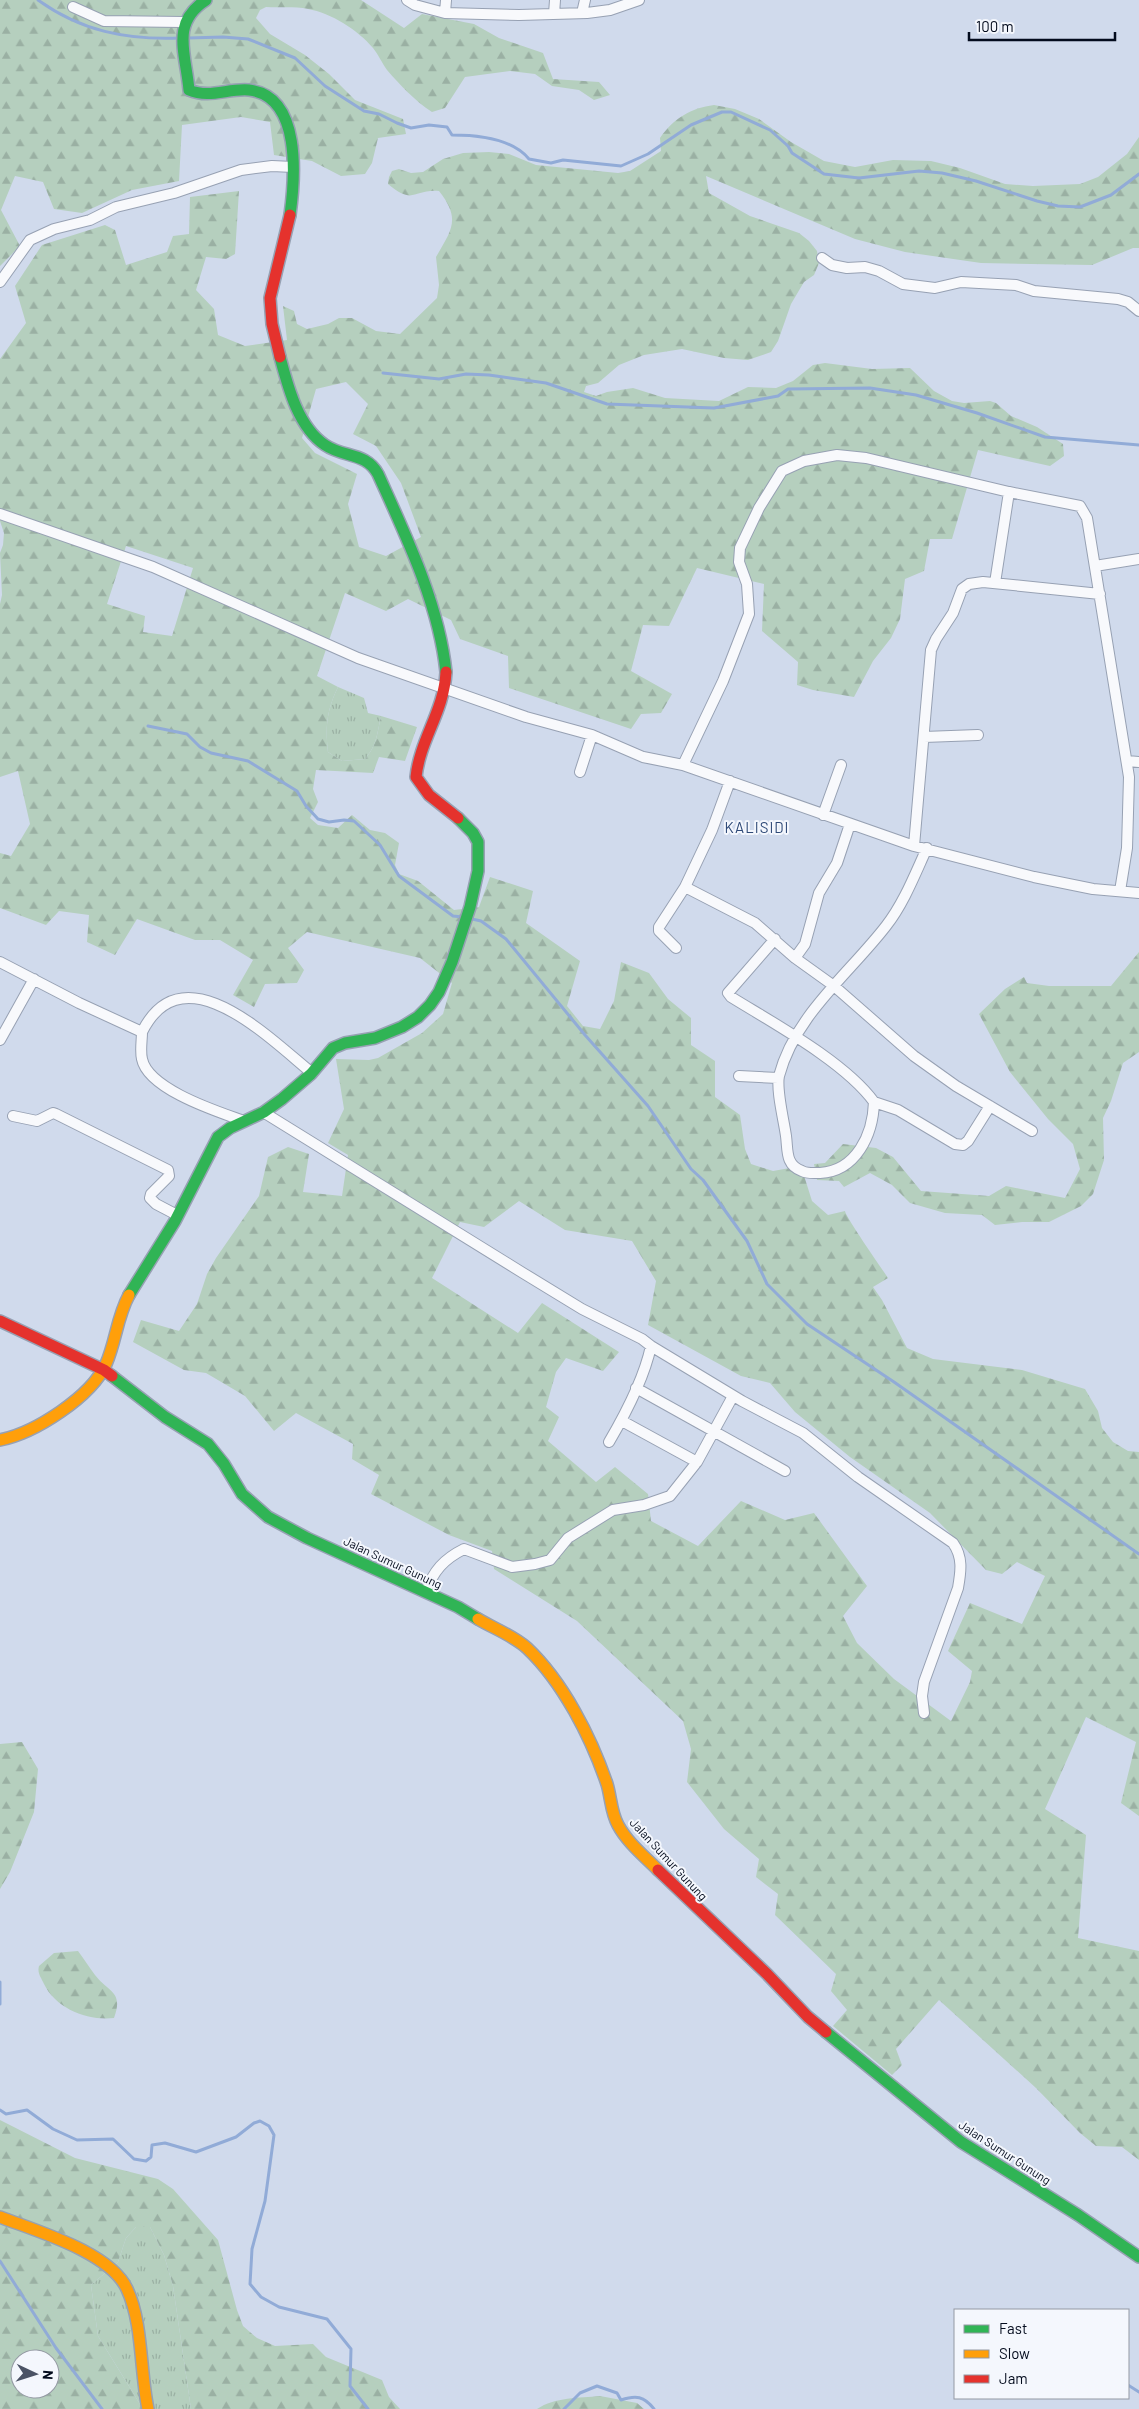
<svg xmlns="http://www.w3.org/2000/svg" width="1139" height="2409" font-family="Barlow,sans-serif">
<defs>
<pattern id="grass-tufts" width="24" height="20" patternUnits="userSpaceOnUse" patternTransform="scale(1.25)"><rect width="24" height="20" fill="#b5cfbe"/><path d="M3 7l-1-3M5 7V3M7 7l1-3M15 17l-1-3M17 17v-4M19 17l1-3" fill="none" stroke="#9ab0a3"/></pattern>
<pattern id="forest-firs" width="22" height="20" patternUnits="userSpaceOnUse" patternTransform="scale(1.25)"><rect width="22" height="20" fill="#b5cfbe"/><path d="M5 1l3.5 6h-7zM16 11l3.5 6h-7z" fill="#9ab0a3"/></pattern>
</defs>
<rect width="100%" height="100%" fill="#d0daec"/>
<path fill="url(#grass-tufts)" d="M338,687L364,698L368,713L381,716C377,734 377,745 365,759L342,761L328,752C325,727 327,709 338,687Z
M136,2227H150L164,2255L173,2286L191,2409H143L98,2336L91,2285L118,2262L126,2238Z"/>
<path fill="url(#forest-firs)" fill-rule="evenodd" d="M0,0H361L404,28L422,14L474,24L499,38L543,53L553,79L599,82L610,95L594,100L579,90L552,86L535,74L510,71L465,77L445,108L432,112C415,101 400,85 387,70C382,63 378,54 373,48C358,30 331,13 308,9C294,6 279,8 266,7L260,10L256,18L270,34L305,55L329,74L355,100L403,119L406,134L378,138L372,163L365,174L341,176L312,161L274,155L270,122L241,117L182,125L179,181L132,190L82,213L54,209L43,182L15,176L1,210L20,246L0,266Z
M714,105L735,109L759,119L791,142L824,161L855,167L893,160L931,161L960,168L1005,184L1033,186L1080,184L1098,177L1127,154L1139,137V248H1133L1092,265L981,263L905,252L855,239L706,176L709,193L750,216L799,233L809,241L817,251L819,263L814,275L804,282L791,304L778,341L771,352L748,360L724,358L682,349L644,355L619,365L598,383L586,386L584,392L596,396L607,392L633,388L665,398L719,401L748,387L776,388L793,381L813,365L825,363L872,369L910,368L934,391L952,401L964,403L990,401L996,403L1011,416L1037,427L1063,444L1064,456L1050,466L978,450L952,539H930L924,571L905,579L900,619L891,638L873,661L854,697L813,690L797,685L798,662L762,631L764,584L697,568L669,626L643,625L631,671L672,694L661,713L641,714L631,729L509,688L508,656L460,639L451,620L408,599L386,611L345,593L317,676L338,687C327,709 325,727 328,752L342,761L365,759C377,745 377,734 381,716L417,727L405,761L379,757L373,773L316,770L313,789L318,802L310,818L318,825L338,828L352,815L370,830L385,833L399,843L395,865L399,874L418,881L454,910L479,907L490,877L533,891L526,923L580,961L567,1006L583,1026L600,1029L614,1001L621,962L649,973L668,999L691,1018V1045L715,1061V1097L740,1115L745,1149L751,1164L773,1171L801,1166L812,1201L828,1215L845,1211C845,1216 882,1269 888,1278L873,1287L882,1300L907,1348L933,1359L1022,1370L1085,1389L1098,1411L1102,1428L1113,1442L1128,1451L1139,1452V1816L1121,1803L1136,1742L1086,1717L1045,1809L1086,1835L1078,1938L1139,1951V2160L1122,2147L1096,2146L1080,2133L1036,2088L939,2000L896,2049L902,2065L892,2075L833,2026L847,2010L831,1991L836,1974L775,1915L778,1894L756,1877L759,1859L724,1829L687,1782L691,1749L683,1721L577,1621L494,1569L492,1551L449,1535L371,1494L379,1475L352,1459L353,1444L296,1413L274,1431L245,1396L206,1373L184,1370L133,1342L141,1320L179,1331L197,1304L207,1274L216,1258L259,1196L268,1157L288,1147L309,1154L303,1192L342,1196L348,1155L328,1143L344,1109L336,1059L369,1060L378,1058L422,1033L443,1014L452,983L420,958L307,932L288,948L304,970L297,983L265,984L254,1007L233,995L253,960L220,940H195L137,919L115,955L87,942L89,915L59,911L46,925L0,908V853L11,856L30,824L18,771L0,777V604L2,595L0,553L3,545L4,533L0,521V359L26,323L15,286L42,245L105,225L115,230L126,265L167,252L173,236L189,234L190,197L239,191L235,254L226,259L206,257L196,290L214,309L218,335L245,346L287,340L283,306L294,311L297,324L307,329L328,324L339,318H352L376,331L400,334L437,298L439,285L436,257C452,229 461,219 439,191C413,189 414,206 388,184L389,177L392,171L399,169L411,173L423,172L443,159L463,153L489,152L509,154L536,165L618,173L630,171L661,151L660,138C674,118 691,108 714,105ZM346,382L368,404L353,434L376,446L401,483L421,537L386,556L359,547L348,504L357,474L315,453L302,438L316,389ZM126,546L193,568L172,636L143,632L145,616L107,604ZM519,1201L565,1230L632,1241L656,1281L648,1325L741,1376L770,1383L795,1412L850,1457L930,1513L986,1570L1002,1574L1017,1562L1045,1576L1022,1624L970,1603L948,1651L972,1671L970,1682L951,1721L894,1679L857,1643L843,1616L867,1586L814,1513L785,1520L741,1501L698,1546L651,1521L648,1494L615,1467L596,1482L548,1441L559,1417L546,1407L556,1372L566,1358L603,1371L619,1352L542,1303L518,1333L432,1278L460,1222L484,1227Z
M1139,952V1052L1123,1063L1111,1101L1103,1118L1104,1160L1093,1194L1081,1206L1049,1222H1022L995,1225L982,1215L945,1213L910,1203L892,1185L870,1173L844,1187L839,1181L817,1180L814,1164L825,1163L843,1144L876,1148L893,1157L921,1191L989,1196L1006,1186L1065,1198L1080,1169L1073,1144L1048,1119L1010,1072L979,1014L1005,989L1024,977L1027,983L1049,986H1111Z
M22,1742L38,1769L34,1812L10,1872L0,1889V1744Z
M78,1951C84,1959 89,1967 95,1975C108,1992 124,1991 114,2018C88,2021 56,2009 44,1984C41,1977 37,1973 39,1966L54,1953Z
M0,2120L75,2158L158,2179L173,2189L218,2240L237,2310L243,2326L257,2338L275,2346L313,2344L326,2357L382,2380L389,2397L400,2409H191L173,2286L164,2255L150,2227H136L126,2238L118,2262L91,2285L98,2336L143,2409H0ZM20,2359H50V2389H20Z
M600,2396L637,2403L644,2409H537C555,2397 579,2398 600,2396Z"/>
<g fill="none" stroke-linecap="round" stroke-linejoin="round">
<path stroke="#91abd7" stroke-width="3" d="M38,0C81,31 126,40 179,38
M188,38L223,37L248,39L295,58L325,86L364,111L379,114L397,123L411,128L429,125L447,127L452,135C478,135 512,138 529,159L551,163L563,160L621,166L648,154L691,125L722,112H731L770,130L788,146L792,153L824,174L859,178L919,171L942,173L976,181L1037,201L1058,206L1080,207L1111,195L1139,174
M383,373L439,379L466,374L489,375L546,383L607,404L714,408L778,396L788,389L870,388L916,395L977,413L1045,437L1139,445
M148,726L187,734L200,747L211,753L248,761L297,791L306,806L318,819L329,822L344,820L354,821L380,845L399,876L453,916L463,917
M472,919L481,921L506,939L585,1035L648,1106L691,1169L703,1180L747,1241L767,1284L807,1324L894,1382L1139,1554
M0,1982V2004
M0,2110L6,2114L27,2110L53,2129L77,2140L113,2139L134,2159L146,2161L151,2157L152,2145L165,2143L196,2152L236,2137L254,2123L260,2121L269,2126L274,2135L265,2201L252,2249L250,2284L261,2297L279,2307L327,2319L351,2349L350,2386L368,2409
M0,2261L56,2348L102,2409
M1128,2385L1139,2392
M564,2409L580,2393L597,2386L617,2393L621,2400C636,2395 644,2396 654,2409"/>
<g stroke="#97a1b3" stroke-width="12">
<path id="street" d="M407,0L415,5L445,13L519,15L587,13L610,10L639,0
M73,7L104,21L183,22
M445,13L446,0
M582,13L585,0
M554,14L555,0
M822,258L832,265L847,268L865,267L879,271L903,284L935,288L961,282L1016,285L1034,291L1118,299L1128,302L1139,311
M0,282L30,240L54,229L90,220L116,207L174,193L241,170L272,166L293,167
M0,514L153,567L358,658L526,717L592,735L643,757L683,765L914,846L1034,877L1093,889L1139,893
M1095,566L1139,559
M995,583L1009,492
M924,737L978,735
M1127,761L1139,762
M683,765L723,681L749,614L747,584L739,562L740,548L759,508L782,471L804,461L837,455L866,458L1009,492L1080,506L1087,518L1129,777L1127,848L1120,891
M580,772L592,735
M823,815L841,765
M914,846L931,650L936,639L953,613L962,589L969,584L983,582L1100,594
M685,887L755,923L795,958L834,986L914,1056L956,1086L1032,1131
M775,939L728,993L731,997C773,1023 845,1062 874,1102C873,1135 856,1171 820,1173C814,1173 808,1174 802,1171C785,1165 788,1150 786,1136C784,1121 776,1090 779,1076C795,1015 849,974 886,926C904,903 915,874 927,848
M676,948L659,931V927L685,887L712,830L730,781
M795,958L805,944L819,893L837,863L850,824
M0,962L79,1003L142,1032C183,950 269,1038 312,1073
M142,1032C142,1040 140,1051 142,1059C148,1089 216,1111 241,1120
M0,1040L34,979
M739,1076L778,1078
M874,1102L898,1110L955,1144L963,1145L968,1141L990,1106
M263,1112L523,1273L582,1309L642,1339L651,1346C644,1379 626,1413 609,1442
M13,1116L37,1121L53,1113L56,1114L168,1170L169,1176L151,1194L150,1198L156,1204L177,1215
M651,1346L742,1401L803,1433L858,1477L953,1543C963,1557 961,1571 958,1588L924,1682L922,1696L924,1713
M636,1388L785,1471
M622,1421L697,1462
M426,1592C433,1571 444,1559 464,1549L512,1567L535,1564L550,1560L568,1538L613,1510L644,1505L670,1496L697,1462L733,1396"/>
</g>
<g stroke="#97a1b3" stroke-width="14">
<path id="fast" d="M206,0C170,23 186,54 189,90C210,99 228,88 249,90C302,96 295,178 290,215
M280,357C288,387 298,427 325,445C344,458 366,452 378,474C406,536 439,604 446,672
M129,1295L175,1221L218,1137L230,1128L264,1112L282,1099L311,1074L333,1048L345,1043L375,1038L402,1027L418,1017L430,1005L439,992L452,962L470,907L478,871V842L473,833L458,818
M112,1376L165,1417L208,1444L224,1464L242,1494L268,1517L307,1538L458,1607L478,1619
M826,2032L961,2142L1078,2215L1139,2257"/>
</g>
<g stroke="#97a1b3" stroke-width="14">
<path id="slow" d="M0,1440C35,1433 91,1397 106,1364C116,1341 117,1317 129,1295
M478,1619C493,1628 514,1636 527,1648C563,1682 591,1737 607,1784C611,1797 611,1813 618,1825C627,1842 644,1856 658,1870
M0,2217C36,2231 110,2252 127,2289C143,2323 140,2372 148,2409"/>
</g>
<g stroke="#97a1b3" stroke-width="14">
<path id="jam" d="M280,357L272,324L270,298L290,215
M446,672C444,712 420,739 416,777L429,795L458,818
M0,1321L104,1370L112,1376
M658,1870L767,1974L808,2017L826,2032"/>
</g>
<use href="#street" stroke="#f8f9fc" stroke-width="10"/>
<use href="#fast" stroke="#30b455" stroke-width="11"/>
<use href="#slow" stroke="#ff9f0a" stroke-width="11"/>
<use href="#jam" stroke="#e5322d" stroke-width="11"/>
</g>
<g text-anchor="middle" dominant-baseline="central" stroke-width="4" stroke-linejoin="round" paint-order="stroke">
<g font-size="12" fill="#030b1d" stroke="#f4f7fd">
<text transform="translate(393 1562) rotate(25)">Jalan Sumur Gunung</text>
<text transform="translate(669 1859) rotate(47)">Jalan Sumur Gunung</text>
<text transform="translate(1005 2152) rotate(33)">Jalan Sumur Gunung</text>
</g>
<g font-size="15" letter-spacing="1" fill="#2e4977" stroke="#f4f7fd">
<text x="757" y="827">KALISIDI</text>
</g>
</g>
<rect x="954" y="2309" width="175" height="90" fill="#f4f7fd" stroke="#9499a3"/>
<rect x="964" y="2325" width="25" height="8" fill="#30b455" stroke="#9499a3"/>
<text x="999" y="2334" font-size="15" fill="#030b1d">Fast</text>
<rect x="964" y="2350" width="25" height="8" fill="#ff9f0a" stroke="#9499a3"/>
<text x="999" y="2359" font-size="15" fill="#030b1d">Slow</text>
<rect x="964" y="2375" width="25" height="8" fill="#e5322d" stroke="#9499a3"/>
<text x="999" y="2384" font-size="15" fill="#030b1d">Jam</text>
<g transform="translate(35 2374) rotate(94)"><circle r="24" fill="#f4f7fd" stroke="#9499a3"/>
<path d="M0-4L9 19L0 12L-9 19Z" fill="#4b5365"/>
<text y="-8" font-size="14" font-weight="bold" text-anchor="middle" fill="#030b1d">N</text>
</g>
<path d="M969 32v8h146v-8" fill="none" stroke="#030b1d" stroke-width="2.5"/>
<text x="976" y="32" font-size="15" fill="#030b1d" stroke="#f4f7fd" stroke-width="4" paint-order="stroke">100 m</text>
</svg>
